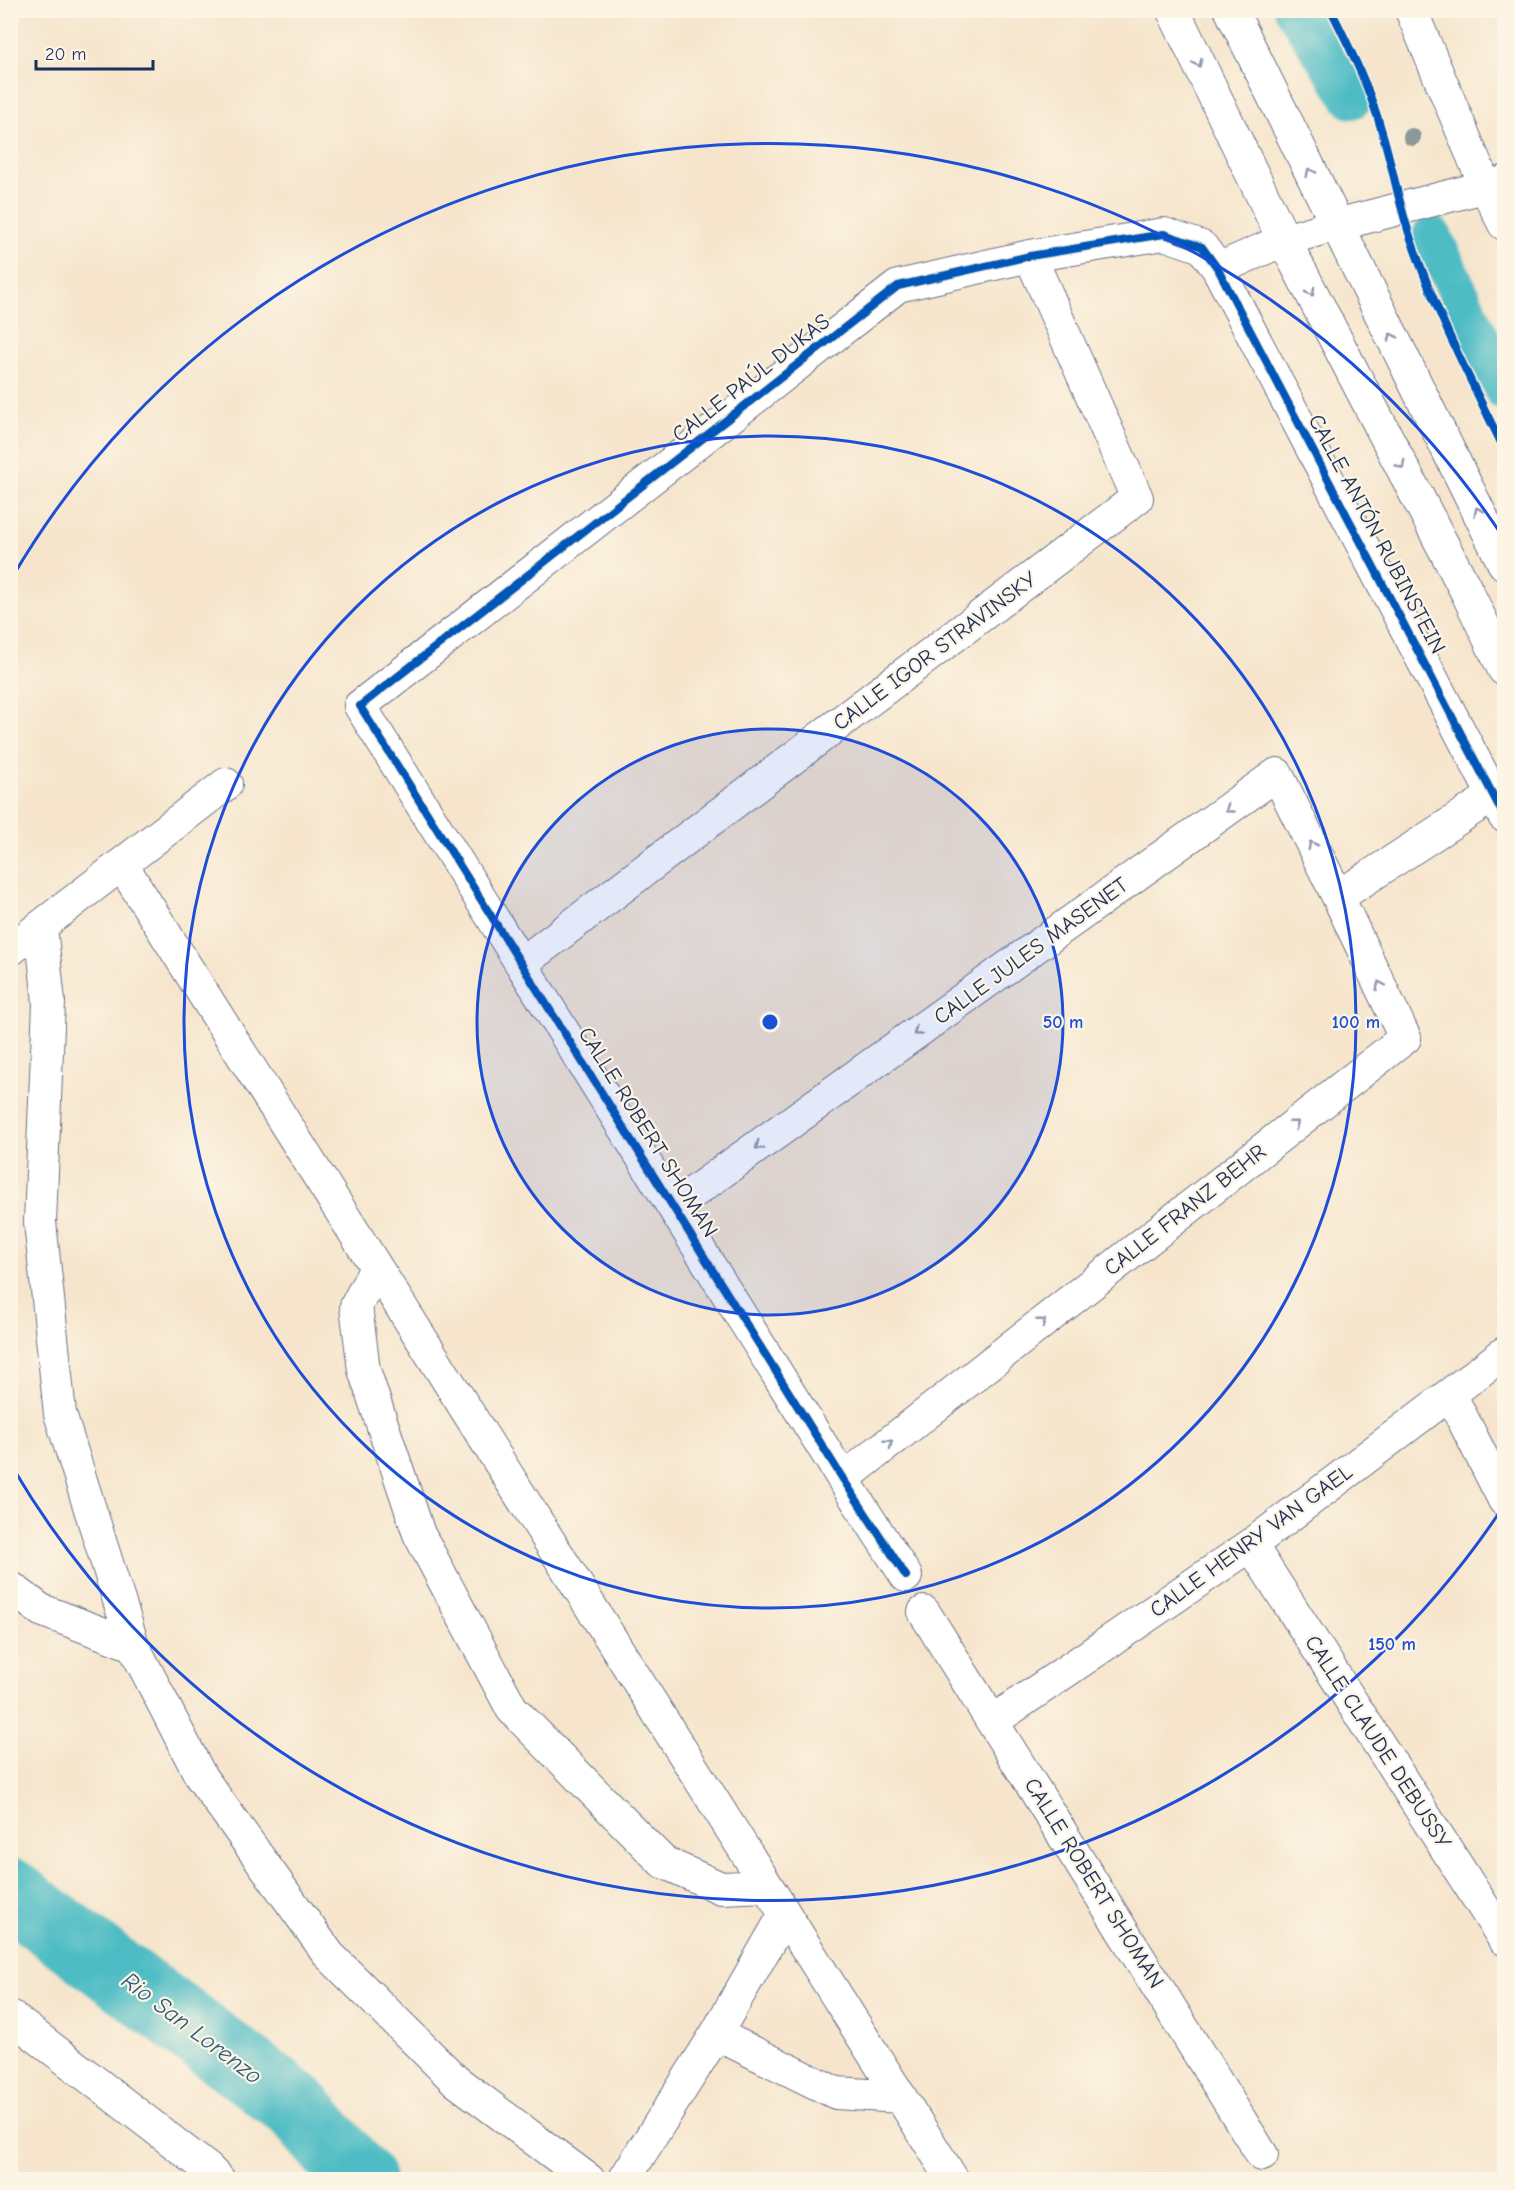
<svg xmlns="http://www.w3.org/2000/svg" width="1515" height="2190" font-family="'Comic Neue',sans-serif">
<rect width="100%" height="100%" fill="#fcf5e5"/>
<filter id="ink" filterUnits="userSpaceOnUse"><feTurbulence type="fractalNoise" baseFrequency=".0167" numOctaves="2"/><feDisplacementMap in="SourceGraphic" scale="12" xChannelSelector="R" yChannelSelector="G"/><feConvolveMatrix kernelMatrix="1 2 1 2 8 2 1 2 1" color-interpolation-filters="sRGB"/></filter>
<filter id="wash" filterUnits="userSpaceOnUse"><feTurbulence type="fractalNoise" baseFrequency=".008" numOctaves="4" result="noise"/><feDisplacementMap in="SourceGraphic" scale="24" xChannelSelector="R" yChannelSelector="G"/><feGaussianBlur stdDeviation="1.35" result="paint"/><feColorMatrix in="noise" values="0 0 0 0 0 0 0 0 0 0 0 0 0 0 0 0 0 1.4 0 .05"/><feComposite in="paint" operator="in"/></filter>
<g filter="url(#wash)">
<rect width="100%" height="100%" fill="#f6e5cc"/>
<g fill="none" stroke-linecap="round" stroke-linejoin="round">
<path stroke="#4ebcc4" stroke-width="40" d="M1294,10L1352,99
M1432,236L1504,390"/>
<path stroke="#4ebcc4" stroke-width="70" d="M10,1893L296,2106L360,2180"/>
</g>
</g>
<g filter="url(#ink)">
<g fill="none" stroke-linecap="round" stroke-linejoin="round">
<g stroke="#686f84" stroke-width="34">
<path id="street" d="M1411,10L1486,188L1504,224
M1218,269L1284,240L1336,225L1504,182
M122,865L953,2180
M1338,897L1494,795
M41,927L49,1002L40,1222L60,1414L133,1645L201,1777L329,1955L456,2081L589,2180
M10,950L226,784
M522,963L1137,498L1030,256
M673,1207L1277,774L1338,897L1405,1038L843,1479
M376,1268L356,1306L364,1370L419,1534L512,1709L663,1862L721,1888L767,1886
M1450,1394L1504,1500
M1251,1545L1504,1939
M906,1576L843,1479L360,706L898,286L1030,256L1164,234L1202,247L1218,269L1504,816
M10,1587L41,1610L133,1645
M924,1612L1262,2155
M993,1721L1251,1545L1504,1353
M10,2016L208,2169L219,2180
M716,2034L836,2093L901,2097
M624,2180L716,2034L785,1914"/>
</g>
<g stroke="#686f84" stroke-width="35">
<path id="secondary" d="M1173,10L1284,240L1468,594L1504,669
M1231,10L1504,563"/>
</g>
<use href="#street" stroke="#fff" stroke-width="32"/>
<use href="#secondary" stroke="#fff" stroke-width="33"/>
<g stroke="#fcf5e5" stroke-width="11">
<path id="cycleway" d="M1331,10C1351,50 1370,89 1382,132C1393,168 1399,206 1412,242C1436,313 1471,381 1504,449
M906,1576L843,1479L360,706L898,286L1030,256L1164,234L1202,247L1218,269L1504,816"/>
</g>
<use href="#cycleway" stroke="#0057b8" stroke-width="8"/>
</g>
<circle fill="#8d9998" cx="1412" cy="137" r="9"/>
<defs><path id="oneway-chevron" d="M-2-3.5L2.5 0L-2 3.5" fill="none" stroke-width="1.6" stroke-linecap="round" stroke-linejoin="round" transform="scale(1.5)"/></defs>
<g stroke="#8d97ae">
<use href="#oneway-chevron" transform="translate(1198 63) rotate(65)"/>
<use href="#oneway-chevron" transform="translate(1310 172) rotate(-116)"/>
<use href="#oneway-chevron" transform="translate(1311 292) rotate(62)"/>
<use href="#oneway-chevron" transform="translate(1392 337) rotate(-116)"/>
<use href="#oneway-chevron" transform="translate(1401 465) rotate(62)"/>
<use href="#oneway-chevron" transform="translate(1478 511) rotate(-116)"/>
<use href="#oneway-chevron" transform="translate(1229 809) rotate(144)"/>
<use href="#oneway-chevron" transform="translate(1312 845) rotate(-117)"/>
<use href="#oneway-chevron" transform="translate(1380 985) rotate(-115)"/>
<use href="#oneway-chevron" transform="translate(917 1032) rotate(144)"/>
<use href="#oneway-chevron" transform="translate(1295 1124) rotate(-38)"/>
<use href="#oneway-chevron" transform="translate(759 1146) rotate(144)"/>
<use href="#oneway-chevron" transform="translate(1042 1322) rotate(-38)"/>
<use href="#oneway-chevron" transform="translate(889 1443) rotate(-38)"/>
</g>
</g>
<circle cx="770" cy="1022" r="293" fill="#1d4ed8" fill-opacity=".12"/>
<g fill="none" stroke="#1d4ed8" stroke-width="3">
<circle cx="770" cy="1022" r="293"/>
<circle cx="770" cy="1022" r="586"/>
<path d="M1503 1507A879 879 0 0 1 13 1468M13 576A879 879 0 0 1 1503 537"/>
</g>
<g text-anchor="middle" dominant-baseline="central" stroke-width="4.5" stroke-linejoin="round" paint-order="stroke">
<g font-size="22" fill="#1b2f5e" stroke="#fcf5e5">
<text transform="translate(751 378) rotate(-38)">CALLE PAÚL DUKAS</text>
<text transform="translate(1377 534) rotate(62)">CALLE ANTÓN RUBINSTEIN</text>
<text transform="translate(935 651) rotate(-37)">CALLE IGOR STRAVINSKY</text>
<text transform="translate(1031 951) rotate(-36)">CALLE JULES MASENET</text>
<text transform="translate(648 1132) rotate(58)">CALLE ROBERT SHOMAN</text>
<text transform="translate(1185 1210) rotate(-38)">CALLE FRANZ BEHR</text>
<text transform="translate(1251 1541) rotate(-36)">CALLE HENRY VAN GAEL</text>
<text transform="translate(1378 1742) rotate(57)">CALLE CLAUDE DEBUSSY</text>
<text transform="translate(1094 1883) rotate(58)">CALLE ROBERT SHOMAN</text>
</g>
<g font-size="24" font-style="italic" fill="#2a597d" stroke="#fcf5e5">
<text transform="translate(192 2028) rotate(37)">Rio San Lorenzo</text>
</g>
</g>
<circle cx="770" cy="1022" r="9" fill="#1d4ed8" stroke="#fcf5e5" stroke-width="3"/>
<g font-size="18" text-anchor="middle" font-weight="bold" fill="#1d4ed8" stroke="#fcf5e5" stroke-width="4.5" stroke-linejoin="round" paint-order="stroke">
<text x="1063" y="1028">50 m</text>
<text x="1356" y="1028">100 m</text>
<text x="1392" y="1650">150 m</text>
</g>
<rect width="1515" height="2190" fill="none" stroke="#fcf5e5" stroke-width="36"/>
<path d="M36 60v9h117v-9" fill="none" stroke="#1b2f5e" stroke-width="3"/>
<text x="45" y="60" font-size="18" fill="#1b2f5e" stroke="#fcf5e5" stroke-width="4.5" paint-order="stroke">20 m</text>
</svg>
